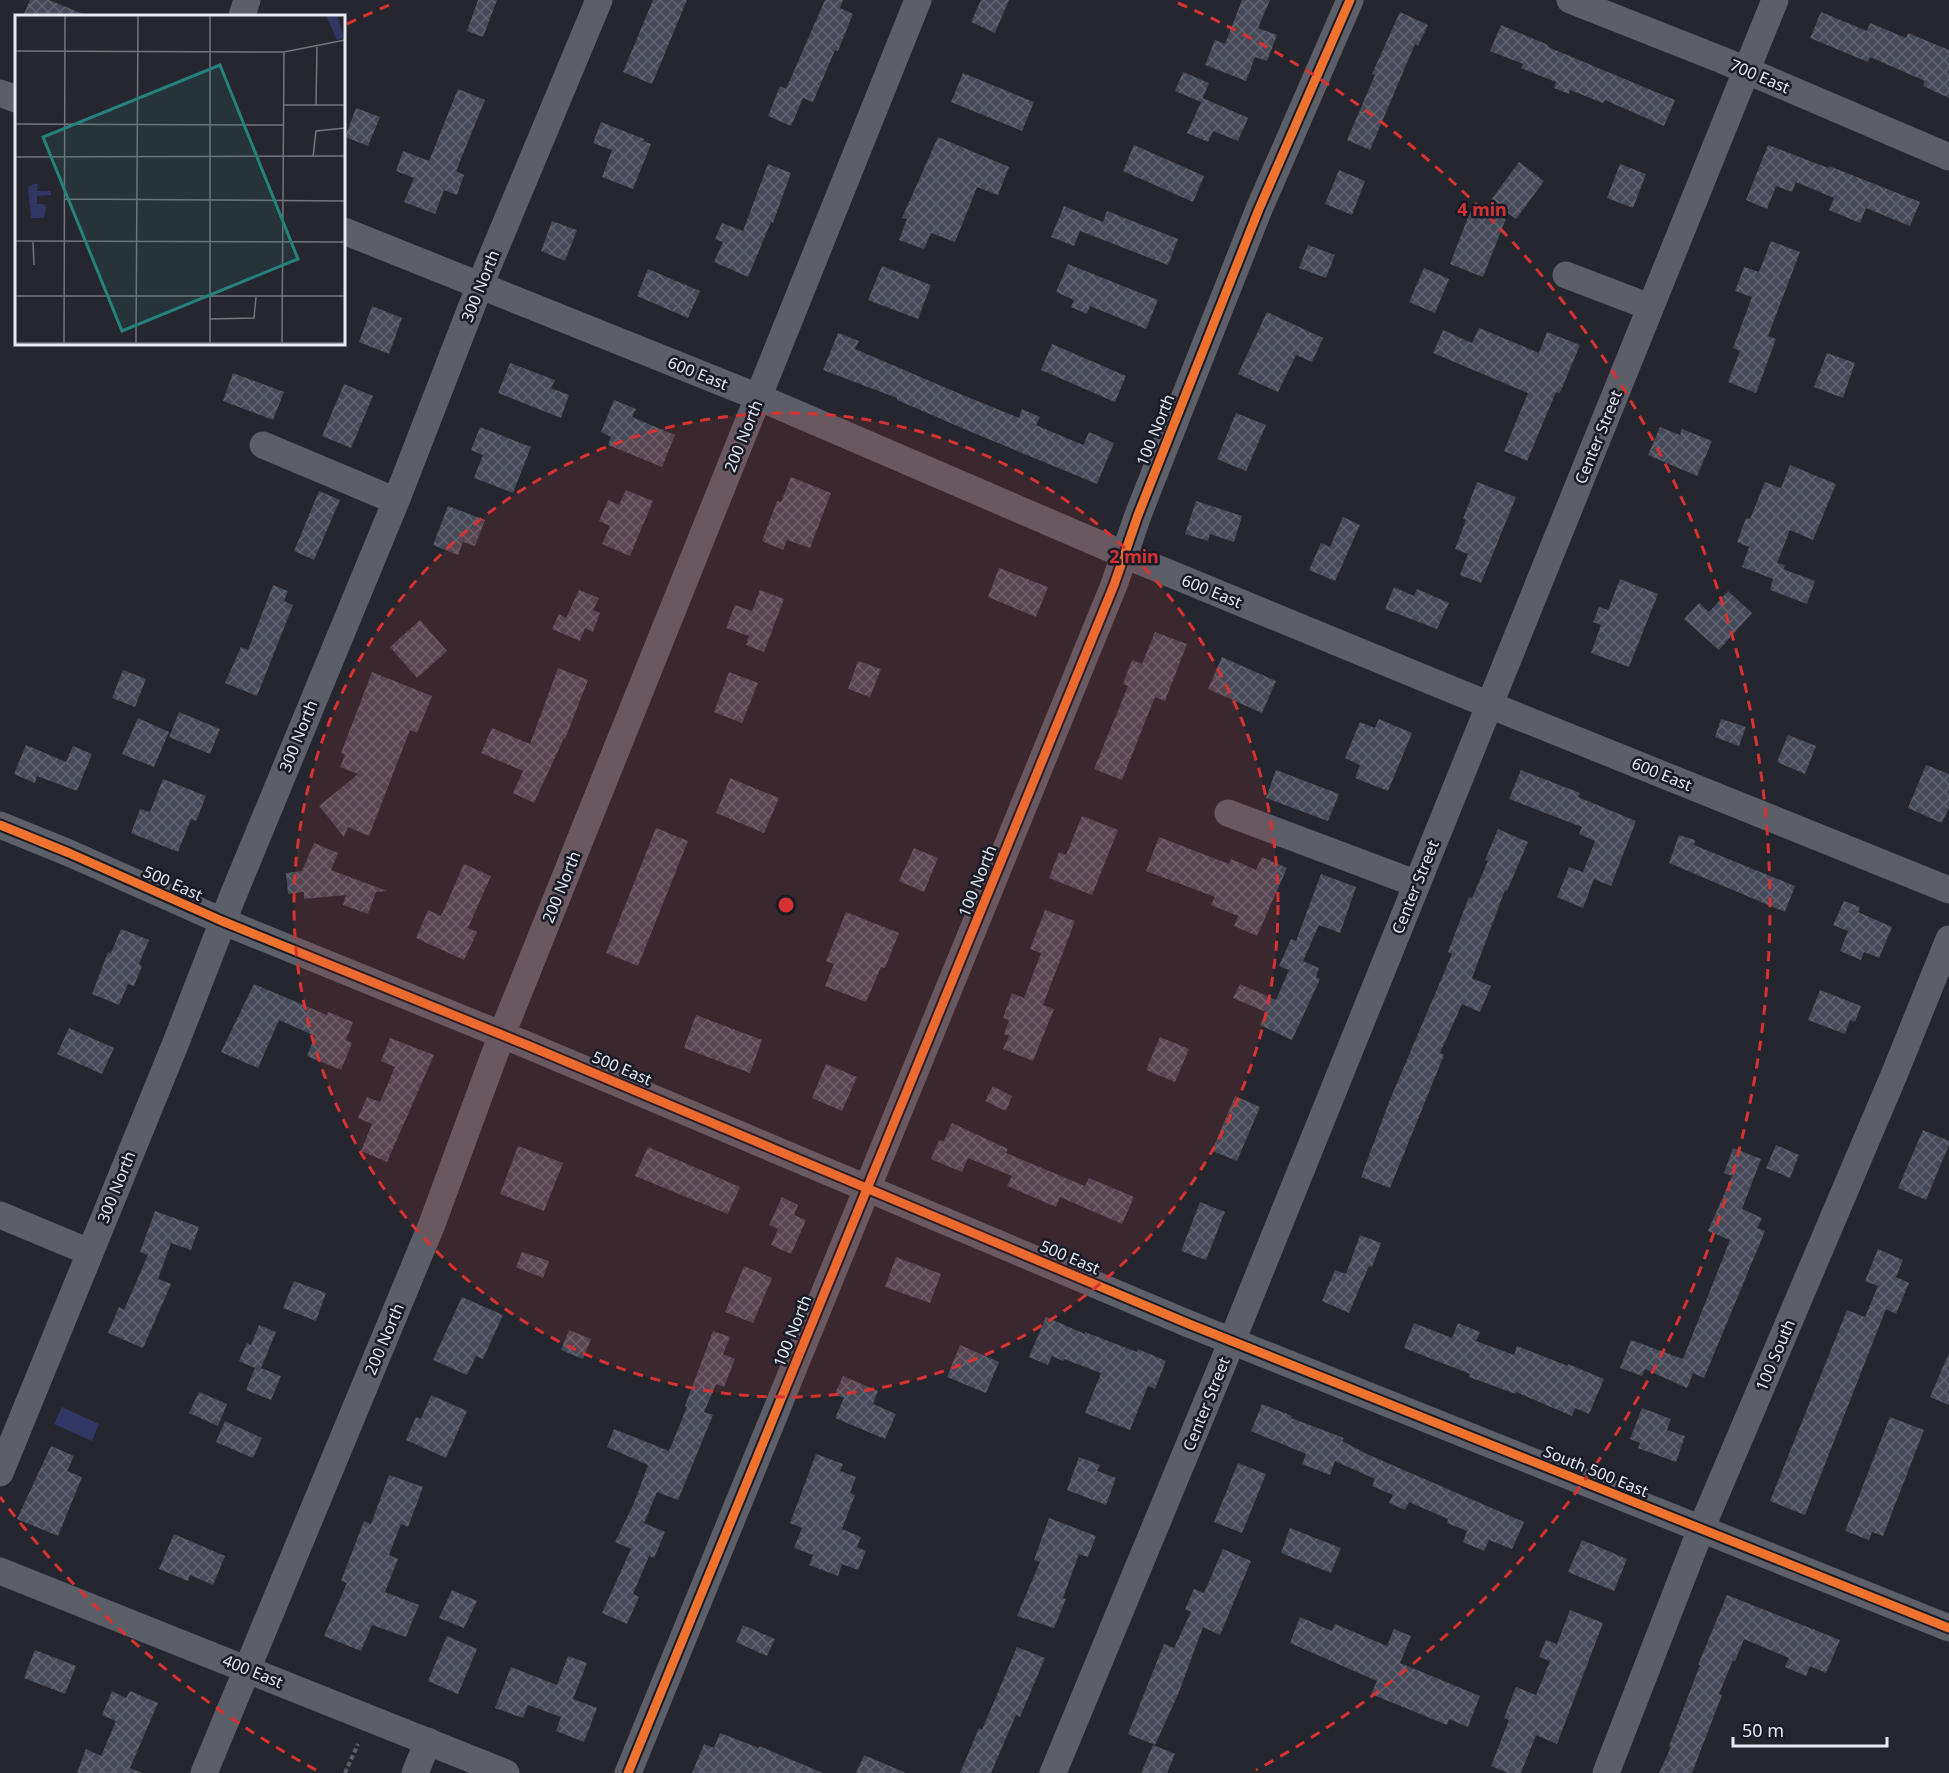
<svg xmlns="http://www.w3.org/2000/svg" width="1949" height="1773" font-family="'Noto Sans',sans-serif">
<defs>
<pattern id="building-cross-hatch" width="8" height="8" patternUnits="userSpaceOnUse" patternTransform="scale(1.5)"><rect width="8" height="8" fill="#464957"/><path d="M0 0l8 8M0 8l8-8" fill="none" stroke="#616370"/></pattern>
</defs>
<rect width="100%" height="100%" fill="#26272e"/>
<path fill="#303764" d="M62,1407L99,1424L92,1441L54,1424Z"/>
<path fill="url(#building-cross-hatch)" d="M30,0H49L88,16H23Z
M478,0H497L483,37L467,31Z
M653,0H687L652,84L623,72Z
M825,0H843L840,8L853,14L838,51L835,50L813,102L803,98L791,126L768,116L780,86L786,89Z
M981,0H1009L995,33L971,22Z
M1242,0H1270L1258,28L1277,35L1267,61L1255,57L1246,81L1205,65L1215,40L1225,44Z
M1400,12L1428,25L1418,46L1415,44L1370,150L1347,140L1375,75L1372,74Z
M1821,12L1867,31L1870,23L1906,38L1908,33L1949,50V98L1923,86L1925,81L1870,57L1868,62L1810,38Z
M1501,25L1548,45V47L1675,100L1664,126L1605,100L1603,103L1570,90L1569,94L1554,88L1556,82L1521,68L1523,64L1490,51Z
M1183,72L1209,83L1201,102L1175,91Z
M963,73L1034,102L1022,131L951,102Z
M458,89L485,100L456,171L464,175L457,195L444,190L435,214L404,202L414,178L396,171L403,151L429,161Z
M1203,98L1248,118L1238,141L1213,131L1208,142L1187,133Z
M356,108L380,117L368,146L345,137Z
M601,122L644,139L643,141L651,144L633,189L602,177L612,150L593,143Z
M938,137L1009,167L998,195L977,187L955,242L931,233L924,249L899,240L907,219L902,218Z
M1134,145L1204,176L1193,202L1123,171Z
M1768,145L1828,168L1829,166L1920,202L1910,226L1866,208L1860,223L1829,210L1834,198L1796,182L1792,192L1776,186L1767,209L1746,200Z
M1519,162L1544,181L1516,219L1508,213L1483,277L1450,264L1470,212L1480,215Z
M768,164L791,173L773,223L771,222L748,277L714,262L723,242L715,239L722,223L743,231Z
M1620,164L1646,174L1633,208L1607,198Z
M1339,170L1365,181L1352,215L1325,204Z
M1064,206L1103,222L1107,211L1178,239L1168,265L1080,231L1074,246L1051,237Z
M552,221L577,230L565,261L541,251Z
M1771,241L1800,252L1768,336L1776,339L1756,393L1728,382L1740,351L1733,348L1752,297L1735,291L1744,267L1759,272Z
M1308,245L1335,255L1326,278L1299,268Z
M1068,264L1158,300L1146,329L1090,306L1087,314L1071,307L1074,300L1056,292Z
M882,266L931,285L918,319L868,300Z
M1424,268L1449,279L1435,313L1409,302Z
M648,269L700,291L688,318L637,296Z
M372,306L402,318L389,354L359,342Z
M1267,312L1323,338L1312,362L1296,355L1278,392L1238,374Z
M1479,328L1539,353L1547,332L1580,345L1560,393L1556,392L1527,461L1504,451L1528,393L1433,353L1443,330L1472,343Z
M838,333L859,341L855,349L965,396L1019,418L1022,409L1040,417L1036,425L1083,445L1089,432L1114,443L1097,484L969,431L897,400V398L823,370Z
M1052,344L1126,376L1115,402L1041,370Z
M1827,353L1855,363L1843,398L1814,387Z
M510,363L555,380L551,388L569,395L561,418L498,393Z
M233,373L284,392L273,420L223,401Z
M344,384L373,396L351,448L322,436Z
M614,400L636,409L632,417L675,435L662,467L608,445L611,437L601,432Z
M1236,413L1266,425L1246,471L1217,459Z
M480,427L531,447L513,493L474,478L483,455L471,450Z
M1660,427L1680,435L1682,429L1712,441L1697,476L1648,455Z
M1790,465L1836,484L1813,540L1790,530L1777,563L1785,565L1783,569L1815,581L1807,604L1770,590L1773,579L1742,567L1749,547L1737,542L1746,518L1750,519L1765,482L1781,488Z
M791,477L831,493L810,548L787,540L783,550L762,541L777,501L781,502Z
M1477,482L1516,497L1481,583L1460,575L1468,554L1455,549L1466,520L1463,519Z
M626,490L653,501L630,556L602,544L610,526L599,521L608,500L619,505Z
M319,491L340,500L314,560L294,551Z
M1196,501L1242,516L1234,542L1210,534L1208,541L1185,534Z
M448,506L485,520L475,546L463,542L458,555L433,545Z
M1343,517L1360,525L1335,581L1309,570L1321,543L1330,547Z
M999,568L1048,587L1036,617L988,597Z
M1620,579L1658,594L1629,667L1591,653L1601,625L1593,622L1599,607L1608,610Z
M273,585L288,591L284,601L293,605L257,696L225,683L241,647L248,650Z
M1394,587L1414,596L1417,589L1449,603L1437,629L1385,609Z
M579,590L599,598L593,610L600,613L593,632L585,628L580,641L552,629L559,614L566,618Z
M760,590L784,599L764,652L746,645L749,636L726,628L735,605L752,611Z
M1728,591L1752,613L1719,650L1684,619L1699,603L1709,612Z
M420,620L447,651L417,678L390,647Z
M1155,632L1187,644L1165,701L1155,697L1122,780L1094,769L1128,686L1123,684L1132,660L1142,664Z
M1222,657L1276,681L1262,713L1208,689Z
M858,661L881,669L870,697L848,689Z
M558,668L588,680L565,739L564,738L534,803L513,793L523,771L481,753L492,728L530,744Z
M123,670L146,679L135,707L112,698Z
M372,672L432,696L417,733L410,730L369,836L348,827L344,837L319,806L358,774L340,767L345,755L341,753Z
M729,672L758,683L742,723L714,712Z
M179,712L220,729L210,754L169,737Z
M138,718L169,732L154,767L122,754Z
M1379,719L1412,733L1388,791L1355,778L1360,765L1345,758L1360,722L1375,728Z
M1721,719L1746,727L1739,746L1715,737Z
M1788,735L1816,746L1805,774L1777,762Z
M26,745L66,762L73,746L92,754L77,791L37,776L35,783L14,774Z
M1926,765L1949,774V807L1942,823L1908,808Z
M1276,770L1339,794L1328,821L1266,798Z
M1521,770L1580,793L1578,797L1636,821L1611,886L1594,879L1583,908L1557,897L1569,867L1583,872L1595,841L1579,834L1582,827L1509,799Z
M730,778L779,798L764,833L716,813Z
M163,779L206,796L196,821L191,819L178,852L131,833L140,809L150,812Z
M1082,816L1118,830L1092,895L1049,878L1059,852L1066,855Z
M656,828L688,841L638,966L606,953Z
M1498,829L1528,842L1507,891L1505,890L1472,978L1491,986L1480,1012L1462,1004L1440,1053L1444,1055L1390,1188L1361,1177L1389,1102L1452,954L1448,952L1469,897L1472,898L1488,861L1485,860Z
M1679,835L1695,840L1694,845L1795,886L1785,912L1669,863Z
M1159,837L1229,864L1231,859L1256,870L1262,857L1287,868L1257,936L1234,926L1238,916L1211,905L1215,897L1146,871Z
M314,843L338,853L331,870L387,891L376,892L368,914L343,905L346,895L304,899V892L288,894L286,873L302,871Z
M914,848L938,858L924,892L899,881Z
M464,864L491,876L468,928L477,932L464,960L416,938L428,910L441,916Z
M1321,874L1356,887L1340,933L1319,925L1303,961L1319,968L1316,977L1320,979L1292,1040L1260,1025L1266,1012L1233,998L1240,984L1276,1000L1289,970L1279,966L1291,939L1296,941Z
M1844,901L1860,907L1858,912L1892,927L1879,958L1864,952L1861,960L1840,951L1848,931L1833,925Z
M1045,910L1075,921L1043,1005L1054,1009L1033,1061L1003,1049L1009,1036L1004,1034L1009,1020L1003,1018L1012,993L1024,998L1041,953L1030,949Z
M846,912L899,933L885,968L881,967L866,1002L825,986L834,964L826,961Z
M121,929L149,940L139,964L142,966L134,986L128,984L119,1005L92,994L108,952L111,953Z
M254,984L327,1015L328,1012L353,1022L346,1040L352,1043L341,1070L307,1056L315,1036L279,1020L258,1068L221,1052Z
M1820,990L1861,1006L1855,1022L1850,1020L1845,1034L1808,1020Z
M696,1015L762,1040L750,1073L684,1048Z
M69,1028L114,1048L102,1074L57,1054Z
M1160,1037L1189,1049L1175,1082L1146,1070Z
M390,1038L434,1055L387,1162L361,1151L372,1124L358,1118L367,1097L380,1102L395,1067L381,1061Z
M826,1064L857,1077L842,1111L812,1098Z
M993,1086L1012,1096L1006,1111L985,1101Z
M1235,1096L1260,1107L1237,1161L1212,1151Z
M952,1123L1008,1149L1006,1153L1085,1186L1089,1178L1134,1197L1122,1224L1060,1197L1056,1207L1007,1186L1012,1176L968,1158L962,1172L931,1159L939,1140L944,1141Z
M1923,1130L1949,1141V1145L1926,1200L1898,1188Z
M1776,1145L1799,1155L1790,1178L1766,1168Z
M518,1146L563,1163L544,1211L500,1194Z
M648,1147L740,1187L728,1214L635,1176Z
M1733,1148L1761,1159L1742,1209L1762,1218L1757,1228L1765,1231L1704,1378L1693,1373L1687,1388L1645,1369L1642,1376L1620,1368L1631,1340L1683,1359L1730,1240L1708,1231L1732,1176L1724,1173Z
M782,1197L798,1205L794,1215L806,1220L791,1254L771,1245L778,1229L769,1225Z
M1200,1202L1225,1212L1206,1260L1181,1251Z
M155,1211L199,1227L191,1250L171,1243L158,1279L171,1284L143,1348L108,1333L119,1307L124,1310L148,1255L140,1252Z
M1360,1235L1381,1243L1372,1267L1369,1266L1349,1313L1322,1301L1335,1270L1346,1274Z
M1878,1249L1903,1260L1896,1277L1909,1283L1896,1314L1886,1309L1805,1515L1770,1501L1847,1310L1865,1317L1878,1286L1865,1281Z
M522,1252L549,1261L543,1278L516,1267Z
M896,1257L941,1274L930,1303L885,1287Z
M744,1266L772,1278L753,1323L725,1312Z
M294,1281L326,1293L316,1321L283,1308Z
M462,1297L503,1315L483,1359L476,1356L467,1375L433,1360Z
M1046,1317L1085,1334V1332L1137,1352L1138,1349L1166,1361L1155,1389L1148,1386L1130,1430L1085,1413L1101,1373L1064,1359L1063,1361L1052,1356L1048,1365L1029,1357Z
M1414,1323L1452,1338L1458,1323L1480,1332L1476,1341L1514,1355L1517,1346L1568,1366V1364L1604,1379L1589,1414L1575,1408L1572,1416L1516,1392V1394L1469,1377L1470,1374L1404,1348Z
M259,1325L276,1332L261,1368L281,1376L271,1400L246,1390L255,1368L239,1361L247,1343L251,1345Z
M569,1330L591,1339L583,1359L561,1350Z
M713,1331L730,1337L723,1354L735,1359L724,1387L716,1384L704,1412L713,1415L678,1500L657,1492L644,1523L665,1532L654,1558L649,1556L633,1594L639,1597L627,1624L602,1613L631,1549L615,1542L634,1503L648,1465L607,1447L614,1429L669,1451L687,1407L685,1406Z
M960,1345L999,1362L986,1393L947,1377Z
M1949,1353V1405L1930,1397Z
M843,1376L878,1391L873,1404L896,1414L885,1439L835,1418L844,1398L835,1394Z
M199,1392L227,1404L218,1426L189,1413Z
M431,1395L467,1411L446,1458L406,1440L416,1417L421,1419Z
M1262,1404L1292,1416L1291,1418L1344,1438L1342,1441L1369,1455L1524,1522L1512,1549L1489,1540L1484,1551L1463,1542L1467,1531L1447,1523L1448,1519L1409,1502L1405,1510L1389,1503L1393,1495L1372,1486L1375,1479L1335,1461L1330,1475L1302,1464L1306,1454L1251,1431Z
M1642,1408L1671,1419L1667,1430L1685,1436L1676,1462L1638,1448L1640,1443L1630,1439Z
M1890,1417L1924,1430L1883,1536L1872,1532L1869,1540L1845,1531Z
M225,1421L262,1438L253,1458L216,1442Z
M51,1446L74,1456L67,1471L82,1477L58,1536L17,1519Z
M816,1454L843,1464L840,1471L856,1477L850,1493L855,1495L842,1529L861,1537L857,1547L866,1551L858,1570L842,1564L838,1576L809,1565L813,1555L794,1548L802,1528L790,1523Z
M1079,1457L1100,1465L1097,1471L1116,1478L1106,1505L1067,1490Z
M1238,1463L1266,1474L1242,1533L1214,1522Z
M389,1475L423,1487L408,1527L401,1524L389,1555L398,1559L385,1592L419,1605L406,1637L372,1625L361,1651L324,1636L347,1583L341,1581L364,1521L371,1524Z
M1049,1518L1096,1536L1088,1557L1079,1554L1063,1598L1066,1599L1054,1628L1017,1616L1040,1562L1034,1560Z
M1290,1528L1341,1548L1331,1573L1281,1553Z
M174,1534L225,1556L213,1585L190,1575L188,1581L159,1569Z
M1582,1540L1627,1559L1614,1591L1568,1572Z
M1223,1549L1251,1561L1220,1635L1203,1627L1179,1692L1155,1745L1128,1734L1164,1644L1174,1648L1191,1612L1185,1609L1194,1589L1204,1593Z
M452,1590L477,1601L464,1628L439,1618Z
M1727,1595L1840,1640L1826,1673L1810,1666L1806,1676L1785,1667L1789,1658L1744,1639L1735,1661L1733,1660L1719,1694L1722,1695L1692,1773H1659L1671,1747L1669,1746L1700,1665H1698Z
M1570,1610L1603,1623L1557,1744L1536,1735L1521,1773H1508L1491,1766L1509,1720L1504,1718L1516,1687L1536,1695L1550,1661L1539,1657L1546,1640L1557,1644Z
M1300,1617L1332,1631L1335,1624L1387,1646L1394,1629L1411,1636L1400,1663L1480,1696L1468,1727L1449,1719L1447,1725L1371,1694L1377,1681L1290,1643Z
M743,1625L775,1639L767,1656L736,1642Z
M447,1636L477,1649L458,1694L428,1681Z
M1017,1647L1045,1658L1020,1717L1016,1715L991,1773H960L979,1728L982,1730Z
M35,1650L76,1666L65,1694L24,1678Z
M568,1656L587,1663L573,1699L597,1708L584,1742L556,1731L561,1717L528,1705L523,1718L495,1708L511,1667L557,1685Z
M112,1691L126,1698L130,1691L158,1703L130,1768L142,1773H77L86,1749L101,1756L116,1721L102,1715Z
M720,1733L759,1748V1746L823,1773H692L704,1744L714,1748Z
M1153,1745L1175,1754L1167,1773H1141Z
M864,1755L906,1773H856Z"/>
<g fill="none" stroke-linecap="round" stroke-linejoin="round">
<path stroke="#5d5f66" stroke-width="4" stroke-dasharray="4.5 3" stroke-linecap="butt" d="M345,1773L358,1744"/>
<path stroke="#5c5e68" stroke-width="27" d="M1570,0L1722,60L1949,157
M242,16L247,0
M0,93L16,99
M344,231L758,397L1125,555L1460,693L1949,890
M1566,275L1650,307
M263,445L396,501
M1228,813L1417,884
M0,825L69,853L222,921L527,1045L1189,1324L1949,1628
M0,1215L89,1252
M0,1473L175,1045L232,898L396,501L480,285L599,0
M0,1571L506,1773
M204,1773L432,1224L502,1034L918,0
M415,1773L428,1741
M628,1773L1114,585L1138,515L1259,209L1350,0
M1053,1773L1221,1368L1775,0
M1606,1773L1701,1529L1894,1075L1949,939"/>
<g stroke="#191c27" stroke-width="13">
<path id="cycleway" d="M0,825L69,853L222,921L527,1045L1189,1324L1949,1628
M628,1773L1114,585L1138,515L1259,209L1350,0"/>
</g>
<use href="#cycleway" stroke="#ef722f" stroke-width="9"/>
</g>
<circle cx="786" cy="905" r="492" fill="#d73232" fill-opacity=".12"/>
<g fill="none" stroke="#d73232" stroke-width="3" stroke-dasharray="10 8">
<circle cx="786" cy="905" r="492"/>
<path d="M316 1770A984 984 0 0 1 0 1497M347 24A984 984 0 0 1 394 3M1178 3A984 984 0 0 1 1256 1770"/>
</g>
<g text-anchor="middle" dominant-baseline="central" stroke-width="5" stroke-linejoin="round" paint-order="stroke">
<g font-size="16" fill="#e7e9f1" stroke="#191c27">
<text transform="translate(1760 76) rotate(23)">700 East</text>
<text transform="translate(480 286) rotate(-68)">300 North</text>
<text transform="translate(698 373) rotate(22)">600 East</text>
<text transform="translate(1155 430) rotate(-68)">100 North</text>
<text transform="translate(743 436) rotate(-68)">200 North</text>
<text transform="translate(1598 437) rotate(-68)">Center Street</text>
<text transform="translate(1212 591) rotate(22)">600 East</text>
<text transform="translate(298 736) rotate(-68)">300 North</text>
<text transform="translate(1662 774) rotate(22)">600 East</text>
<text transform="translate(977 881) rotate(-68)">100 North</text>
<text transform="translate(173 883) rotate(24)">500 East</text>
<text transform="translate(561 887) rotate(-68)">200 North</text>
<text transform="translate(1415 887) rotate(-68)">Center Street</text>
<text transform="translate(622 1068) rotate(23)">500 East</text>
<text transform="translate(116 1187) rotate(-68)">300 North</text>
<text transform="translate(1070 1257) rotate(23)">500 East</text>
<text transform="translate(792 1331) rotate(-68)">100 North</text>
<text transform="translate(384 1339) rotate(-67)">200 North</text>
<text transform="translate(1775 1355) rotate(-67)">100 South</text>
<text transform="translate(1206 1404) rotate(-68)">Center Street</text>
<text transform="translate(1596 1471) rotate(22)">South 500 East</text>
<text transform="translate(253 1671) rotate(22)">400 East</text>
</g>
</g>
<g transform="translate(15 15)">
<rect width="330" height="330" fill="#26272e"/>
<path d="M311,0H322L329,23L322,25ZM19,169H23L22,176H36V180L22,181V189H29L31,193L29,203H16L13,172Z" fill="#303764"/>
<path fill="none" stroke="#73757c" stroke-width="1.5" d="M0,36L269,37L330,25M268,90H330M301,90L302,32M0,109L268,110M0,142L330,141M298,142L301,116L330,113M49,184L330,186M0,226L330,227M18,226L19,250M0,281H330M195,304L239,303L241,282M0,328H330M121,328L123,0M195,328V0M267,328L269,37M49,329L50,0"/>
<path fill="#25827b" fill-opacity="0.15" stroke="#25827b" stroke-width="3" d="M205,50L283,244L107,316L28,122Z"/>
<rect width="330" height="330" fill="none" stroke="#e7e9f1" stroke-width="3"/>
</g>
<circle cx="786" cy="905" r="9" fill="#d73232" stroke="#191c27" stroke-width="3"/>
<g font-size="18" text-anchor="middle" font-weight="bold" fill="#d73232" stroke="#191c27" stroke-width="5" stroke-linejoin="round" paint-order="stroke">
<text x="1482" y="216">4 min</text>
<text x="1134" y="563">2 min</text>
</g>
<path d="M1733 1737v9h154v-9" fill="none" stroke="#e7e9f1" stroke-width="3"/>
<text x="1742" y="1737" font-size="18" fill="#e7e9f1" stroke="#191c27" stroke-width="4.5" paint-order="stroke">50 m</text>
</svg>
